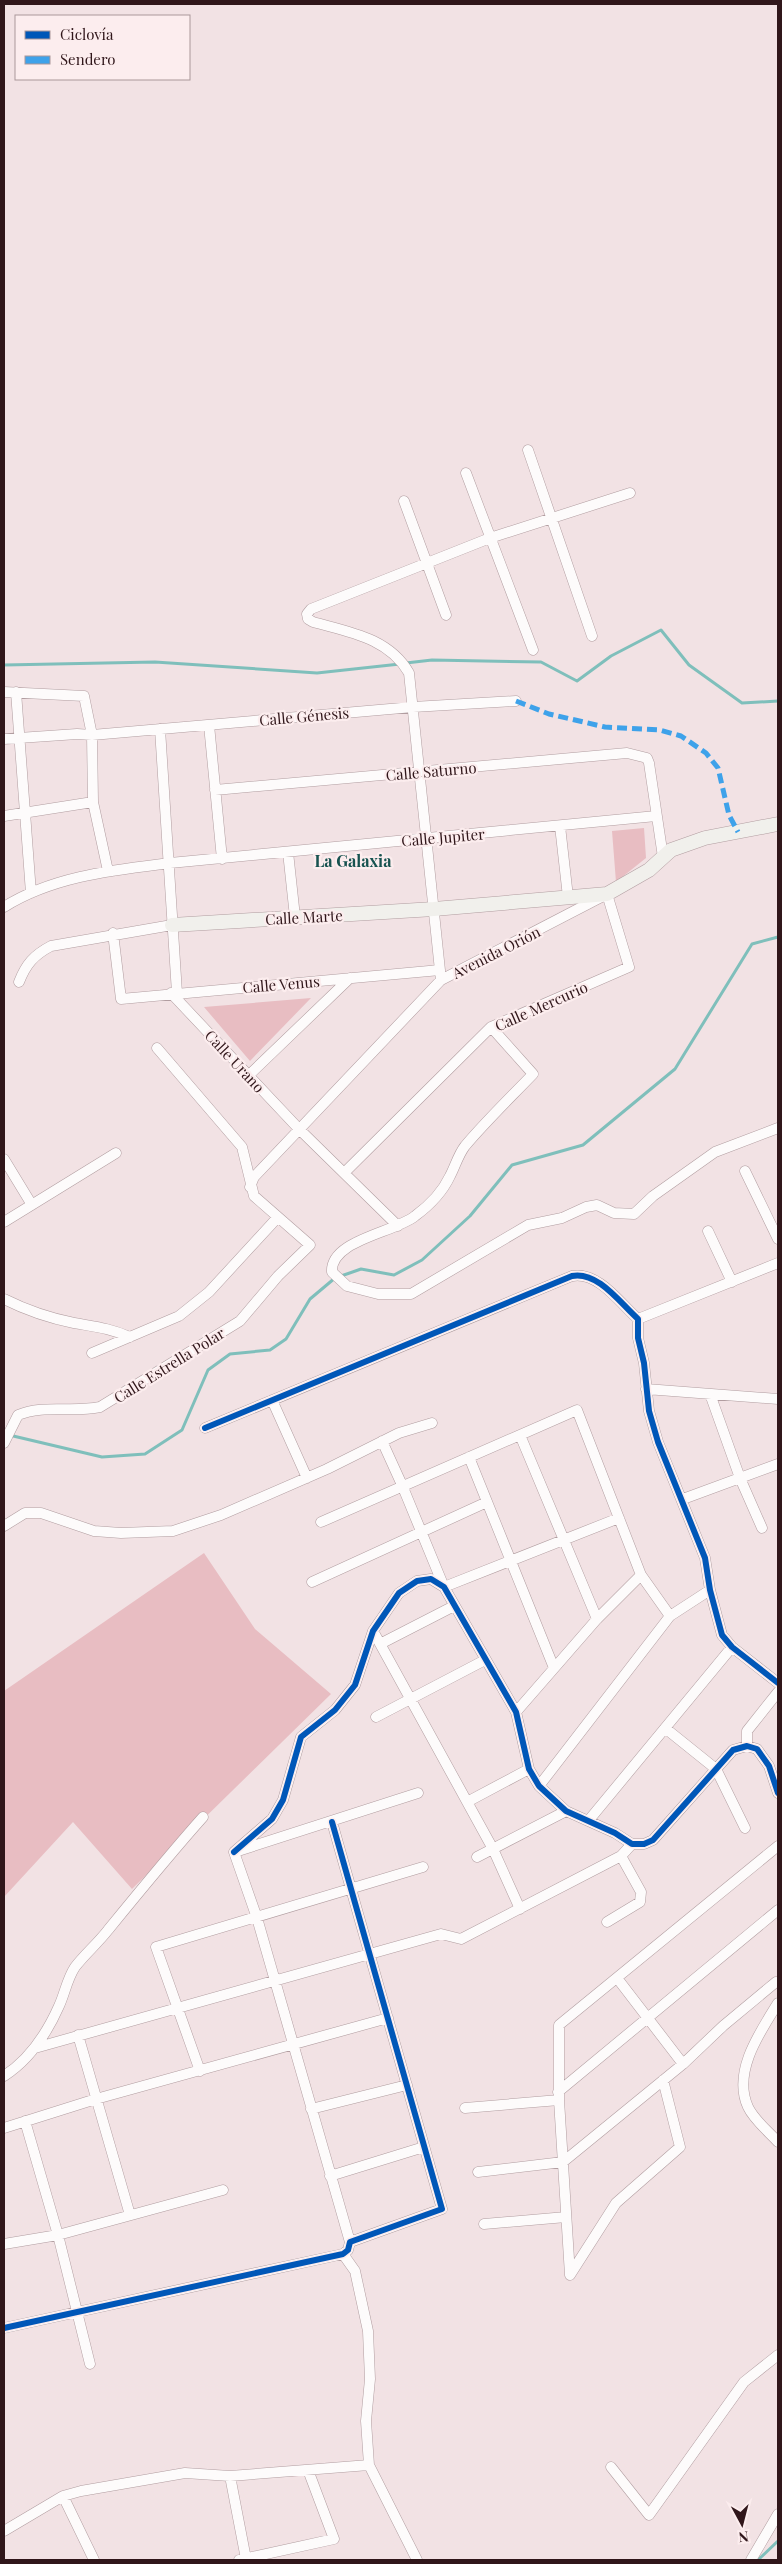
<svg xmlns="http://www.w3.org/2000/svg" width="782" height="2564" font-family="'Playfair Display',serif">
<rect width="100%" height="100%" fill="#f2e2e4"/>
<path fill="#e8bdc2" d="M644,828L646,858L616,882L612,831Z
M311,998L250,1061L204,1007Z
M204,1553L255,1629L331,1694L132,1889L73,1822L4,1897V1691Z"/>
<g fill="none" stroke-linecap="round" stroke-linejoin="round">
<path stroke="#7fbfbb" stroke-width="3" d="M406,663L432,660L541,662L577,681L611,656L661,630L689,665L742,703L778,701
M4,665L155,662L317,673L400,664
M341,1276L361,1269L394,1275L422,1260L470,1216L512,1165L583,1145L675,1069L752,944L778,937
M9,1435L102,1457L145,1454L182,1430L208,1370L230,1354L270,1350L286,1339L310,1299L335,1278
M758,2560L778,2541"/>
<g stroke="#b19da0" stroke-width="11">
<path id="street" d="M528,450L592,636
M466,473L533,650
M404,501L446,615
M4,692L84,696L92,735L93,802L108,871
M16,692L31,893
M209,725L222,859
M160,729L177,993
M4,739L77,734L92,735L413,707L516,701
M215,790L627,753L647,758L649,763L663,857
M4,816L93,802
M560,826L568,897
M288,852L295,917
M4,907C53,876 114,870 170,863L656,816
M113,933L121,999L440,970
M441,980L409,673C389,638 349,632 313,622L308,619L307,614L311,609L490,538L630,493
M19,982C26,964 34,955 51,946L172,925
M171,993L299,1129L398,1226
M491,1027L533,1074C510,1098 486,1121 465,1146C458,1155 455,1167 450,1176C442,1193 430,1205 415,1216C394,1233 330,1240 332,1272L347,1286L378,1294H411L528,1225L562,1218L586,1207L597,1205L614,1213L634,1214L653,1196L715,1152L778,1128
M248,1076L350,978
M4,1159L32,1205
M745,1171L778,1239
M250,1187L254,1177L441,980L607,894L629,967L491,1027L344,1173
M4,1222L116,1153
M708,1231L732,1282
M4,1299C26,1310 49,1318 74,1323C96,1327 109,1328 130,1337
M638,1319L778,1263
M92,1353L179,1316L209,1292L278,1217
M646,1389L778,1399
M710,1394L740,1478L762,1528
M272,1400L307,1478
M205,1428L572,1276C598,1271 620,1303 638,1319V1338L644,1363L649,1411L658,1442L705,1558L710,1590L722,1635L732,1647L778,1683
M520,1435L597,1619
M382,1441L402,1485L444,1587L619,1518
M4,1443L18,1415C44,1404 72,1413 100,1407L240,1321L278,1276L310,1245L254,1196L242,1147L157,1048
M469,1457L554,1668
M683,1499L778,1464
M321,1522L577,1410L641,1575L670,1616
M4,1526L25,1513H41L94,1531L121,1533L173,1531L221,1515L327,1469L399,1433L432,1423
M312,1582L487,1502
M373,1631L493,1849L520,1909
M380,1644L454,1606
M516,1712L597,1619L641,1575
M376,1717L485,1660
M665,1728L716,1769L745,1828
M747,1746V1731L778,1692
M539,1786L670,1616L710,1590
M467,1802L529,1769
M589,1820L732,1647
M238,1851L418,1793
M234,1852L272,1819L283,1800L301,1737L335,1710L355,1685L373,1631L399,1593L417,1581L431,1579L444,1587L516,1712L529,1769L539,1786L566,1811L615,1833L632,1844H644L653,1840L733,1750L747,1746L757,1749L769,1766L778,1793
M234,1852L257,1918L350,2242
M477,1857L566,1811
M607,1922L640,1902L641,1892L621,1856
M617,1978L683,2064
M778,2003C760,2032 732,2072 748,2107C754,2120 769,2132 778,2142
M78,2035L130,2215
M35,2048L441,1934L461,1939L621,1856L632,1844
M200,2071L156,1947L423,1867
M4,2076C29,2060 47,2033 59,2006C65,1993 67,1979 75,1967C85,1954 98,1943 108,1930C139,1892 170,1854 203,1817
M558,2092L778,1910
M465,2108L559,2100
M311,2109L407,2085
M25,2121L58,2235L90,2364
M4,2128L96,2099L388,2018
M478,2172L563,2162L683,2064L723,2026L776,1982
M330,2176L424,2147
M484,2224L566,2217
M4,2244L58,2235L223,2190
M343,2254L355,2271L368,2331L370,2379L366,2421L369,2465L417,2560
M570,2275L559,2100V2025L778,1846
M570,2275L616,2203L680,2147L663,2080
M4,2328L343,2254L348,2250L350,2242L442,2209L332,1822
M611,2467L649,2515L744,2382L778,2355
M230,2476L246,2559
M63,2496L94,2560
M4,2531L63,2496L81,2491L185,2473L230,2476L369,2465
M239,2560L334,2539L308,2470
M751,2560L778,2514"/>
</g>
<g stroke="#b19da0" stroke-width="15">
<path id="secondary" d="M172,925L434,909L607,894L649,870L671,850L705,838L778,824"/>
</g>
<use href="#street" stroke="#fdfbfb" stroke-width="10"/>
<use href="#secondary" stroke="#f1f0ec" stroke-width="14"/>
<path stroke="#3ea2ea" stroke-width="5" stroke-dasharray="10 5" stroke-linecap="butt" d="M516,701L549,714L605,727L660,730L681,736L706,753L718,768L729,815L738,832"/>
<g stroke="#fcedee" stroke-width="9">
<path id="cycleway" d="M205,1428L572,1276C598,1271 620,1303 638,1319V1338L644,1363L649,1411L658,1442L705,1558L710,1590L722,1635L732,1647L778,1683
M234,1852L272,1819L283,1800L301,1737L335,1710L355,1685L373,1631L399,1593L417,1581L431,1579L444,1587L516,1712L529,1769L539,1786L566,1811L615,1833L632,1844H644L653,1840L733,1750L747,1746L757,1749L769,1766L778,1793
M4,2328L343,2254L348,2250L350,2242L442,2209L332,1822"/>
</g>
<use href="#cycleway" stroke="#0057b8" stroke-width="6"/>
</g>
<g text-anchor="middle" dominant-baseline="central" stroke-width="4.5" stroke-linejoin="round" paint-order="stroke">
<g font-size="15" fill="#30161a" stroke="#fcedee">
<text transform="translate(304 716) rotate(-5)">Calle Génesis</text>
<text transform="translate(431 771) rotate(-5)">Calle Saturno</text>
<text transform="translate(443 837) rotate(-5)">Calle Jupiter</text>
<text transform="translate(304 917) rotate(-3)">Calle Marte</text>
<text transform="translate(496 952) rotate(-27)">Avenida Orión</text>
<text transform="translate(281 984) rotate(-5)">Calle Venus</text>
<text transform="translate(541 1006) rotate(-24)">Calle Mercurio</text>
<text transform="translate(235 1061) rotate(47)">Calle Urano</text>
<text transform="translate(169 1365) rotate(-32)">Calle Estrella Polar</text>
</g>
<g font-size="16" font-weight="bold" fill="#185350" stroke="#fcedee">
<text x="353" y="860">La Galaxia</text>
</g>
</g>
<rect width="782" height="2564" fill="none" stroke="#30161a" stroke-width="10"/>
<rect x="15" y="15" width="175" height="65" fill="#fcedee" stroke="#aa9799"/>
<rect x="25" y="31" width="25" height="8" fill="#0057b8" stroke="#aa9799"/>
<text x="60" y="40" font-size="15" fill="#30161a">Ciclovía</text>
<rect x="25" y="56" width="25" height="8" fill="#3ea2ea" stroke="#aa9799"/>
<text x="60" y="65" font-size="15" fill="#30161a">Sendero</text>
<g transform="translate(742 2524) rotate(173)" stroke="#fcedee" stroke-width="4" paint-order="stroke">
<path d="M0-4L9 19L0 12L-9 19Z" fill="#30161a"/>
<text y="-8" font-size="14" font-weight="bold" text-anchor="middle" fill="#30161a">N</text>
</g>
</svg>
